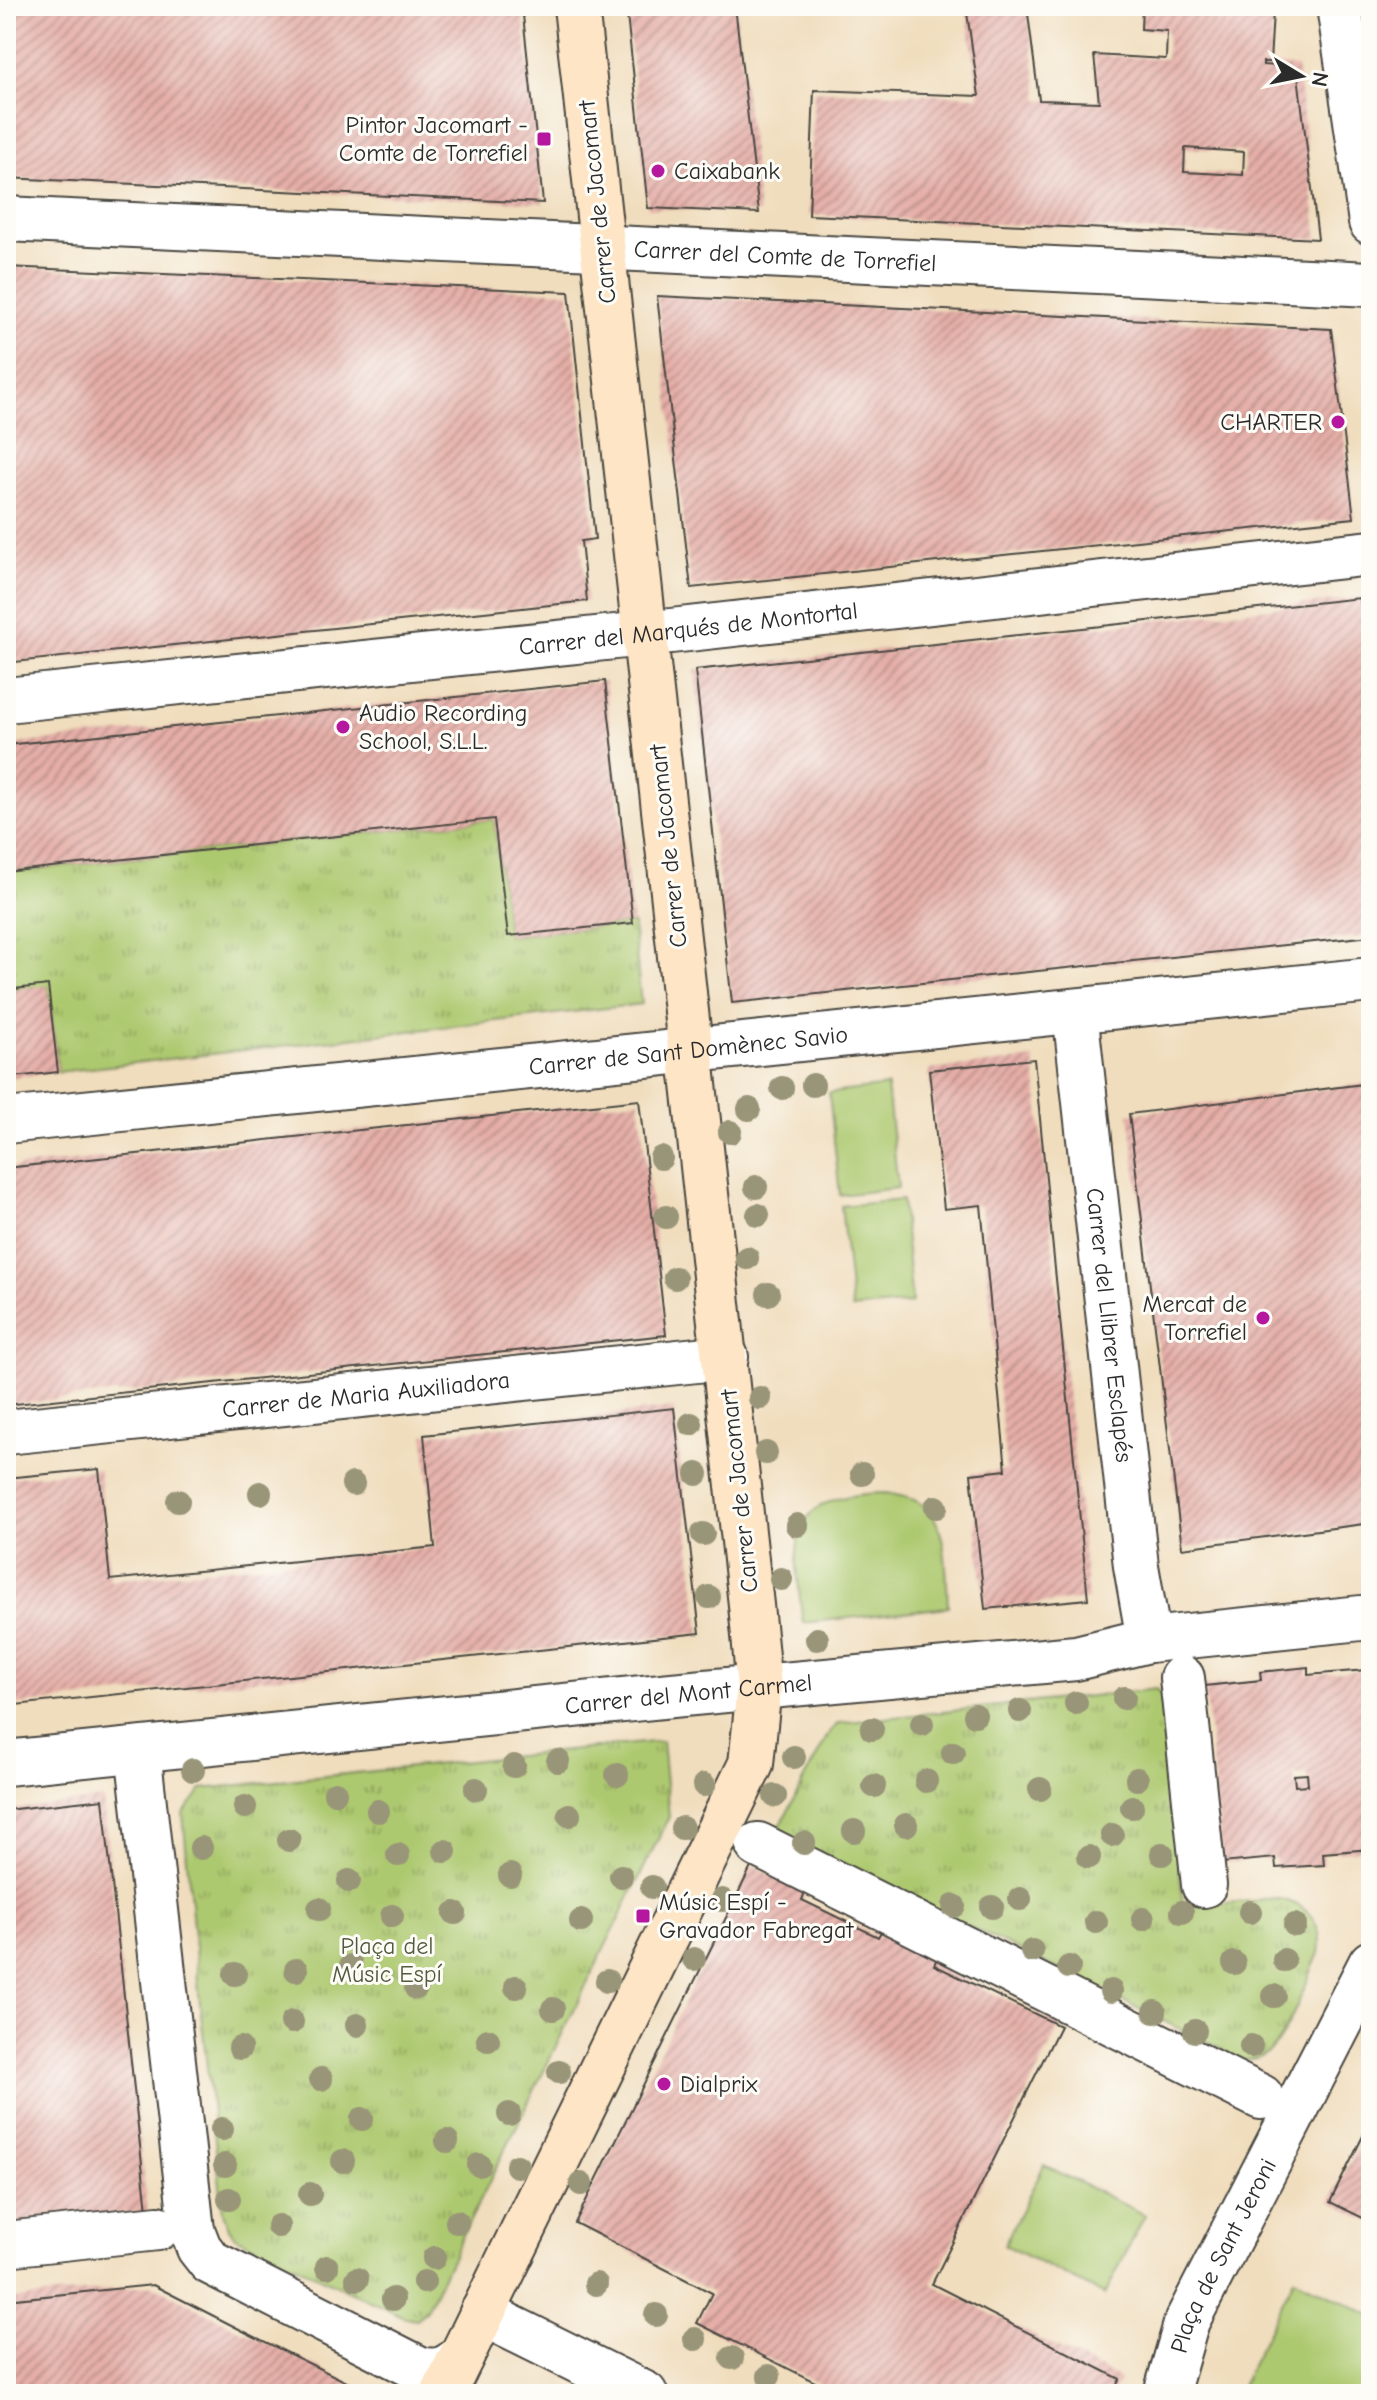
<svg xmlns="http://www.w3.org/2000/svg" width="1377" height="2400" font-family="'Comic Neue',sans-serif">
<defs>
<pattern id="grass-tufts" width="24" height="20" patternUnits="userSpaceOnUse" patternTransform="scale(2)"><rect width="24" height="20" fill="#adc96f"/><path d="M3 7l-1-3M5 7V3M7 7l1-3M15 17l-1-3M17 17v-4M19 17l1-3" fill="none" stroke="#8da35b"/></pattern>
<pattern id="building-hatch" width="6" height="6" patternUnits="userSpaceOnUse" patternTransform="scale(2)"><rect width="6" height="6" fill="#e5aea7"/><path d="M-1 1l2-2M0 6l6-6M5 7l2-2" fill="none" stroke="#ba8e88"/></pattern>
</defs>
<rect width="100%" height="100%" fill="#fdfcf7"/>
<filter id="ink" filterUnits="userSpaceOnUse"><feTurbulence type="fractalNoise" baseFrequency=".0125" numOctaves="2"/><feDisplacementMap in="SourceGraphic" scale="16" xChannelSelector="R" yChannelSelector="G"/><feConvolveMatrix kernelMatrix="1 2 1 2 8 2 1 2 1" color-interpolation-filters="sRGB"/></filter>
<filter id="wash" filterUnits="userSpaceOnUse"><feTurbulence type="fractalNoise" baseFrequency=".006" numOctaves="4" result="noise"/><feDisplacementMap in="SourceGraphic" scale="32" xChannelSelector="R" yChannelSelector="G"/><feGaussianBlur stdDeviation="1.8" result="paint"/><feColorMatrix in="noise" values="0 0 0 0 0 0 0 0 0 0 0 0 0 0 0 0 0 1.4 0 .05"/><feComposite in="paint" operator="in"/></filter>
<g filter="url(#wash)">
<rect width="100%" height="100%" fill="#f0ddbd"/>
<path fill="url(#grass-tufts)" stroke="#6c7a4d" stroke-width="2" d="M494,819L508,936L633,923L641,1004L58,1072L48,986L6,990V872Z
M1156,1689L1163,1697L1183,1906L1280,1899C1308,1905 1324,1924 1319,1953C1308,1977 1287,2038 1269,2052C1262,2057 1253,2059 1244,2061L1083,1981L776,1834L830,1731L839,1723Z
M662,1741L669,1817L425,2312L416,2319L404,2317L235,2237L229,2228L223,2213L200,2004L183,1814L202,1789Z"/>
<path fill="#adc96f" stroke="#6c7a4d" stroke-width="2" d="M887,1086L898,1188L840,1195L829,1093Z
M902,1200L912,1303L852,1309L841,1206Z
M886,1493C899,1496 912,1497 923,1505C949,1524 946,1578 948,1607L803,1623C793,1540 782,1495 886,1493Z
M1044,2165L1145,2215L1105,2295L1004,2245Z
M1294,2278L1371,2315V2394H1237Z"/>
<g id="blocks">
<path fill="url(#building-hatch)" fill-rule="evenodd" d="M6,6H522L543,203L6,178Z
M626,6H735L759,213L648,208Z
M966,6H1027L1039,100L1099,102L1094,55L1166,59L1167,31L1141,29L1142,6H1267V11L1273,12L1270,62H1263V65L1297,67L1318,239L809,215L814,90L979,96ZM1185,148L1244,152L1243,175L1184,172Z
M6,267L569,292L595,539L581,541L587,601L6,663Z
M657,296L1331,329L1354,518L691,588Z
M1360,598L1371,689V936L732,1003L695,670Z
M605,681L633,923L508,936L494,819L6,872V745Z
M48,985L58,1072L6,1078V990Z
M1034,1059L1088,1599L985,1609L971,1474L1006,1470L981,1205L944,1209L929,1070Z
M1371,1083V1523L1182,1548L1129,1114Z
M639,1100L666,1335L6,1405V1168Z
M674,1408L700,1633L6,1706V1478L99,1469L110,1580L435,1547L424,1435Z
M1366,1662H1371V1849L1323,1853L1324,1865L1276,1868L1275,1858L1222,1863L1205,1686L1261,1680L1260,1672L1308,1667V1675L1366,1670ZM1307,1774L1308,1785L1295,1786L1294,1775Z
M103,1799L147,2211L6,2225V1810Z
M752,1865L805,1892L802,1900L878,1937L882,1930L937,1958L934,1965L1060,2026L932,2284L1120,2379L1112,2394H839L697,2323L712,2293L575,2223Z
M1371,2120V2222L1330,2202Z
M153,2285L245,2332L371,2394H6V2300Z"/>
</g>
</g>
<g filter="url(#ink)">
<use href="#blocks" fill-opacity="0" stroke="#494641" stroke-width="2"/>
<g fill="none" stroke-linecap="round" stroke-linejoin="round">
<g stroke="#494641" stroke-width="48">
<g id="street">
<path d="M1339,6L1371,222"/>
<path id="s1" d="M6,219L1371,284"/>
<path id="s2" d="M6,700L644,634L1371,553"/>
<path id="s3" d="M1075,1011L1136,1566L1149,1640"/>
<path id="s4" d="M6,1121L1371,980"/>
<path id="s5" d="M6,1432L726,1357"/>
<path d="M1182,1678L1204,1885"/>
<path d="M138,1750L192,2230L199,2248L210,2262L420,2369C439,2373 447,2369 461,2357"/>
<path id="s6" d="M6,1763L672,1695L1076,1658L1149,1640L1371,1617"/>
<path d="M758,1845L1261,2097"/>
<path d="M6,2244L158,2228"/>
<path d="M482,2313L645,2394"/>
<path id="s7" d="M1166,2394L1187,2321L1371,1963"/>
</g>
</g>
<g stroke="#494641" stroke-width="48">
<path id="secondary" d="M443,2394L751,1764L759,1687L751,1605L576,6"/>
</g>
<use href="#street" stroke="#fff" stroke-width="44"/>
<use href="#secondary" stroke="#fde5c5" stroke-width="44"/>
</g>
<g fill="#999578">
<circle cx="813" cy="1085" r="12"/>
<circle cx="782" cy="1088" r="12"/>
<circle cx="749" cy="1109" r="12"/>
<circle cx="730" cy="1132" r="12"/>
<circle cx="661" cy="1158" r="12"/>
<circle cx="756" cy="1187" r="12"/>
<circle cx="758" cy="1215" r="12"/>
<circle cx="666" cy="1217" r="12"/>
<circle cx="747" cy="1258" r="12"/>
<circle cx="675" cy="1278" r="12"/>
<circle cx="768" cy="1294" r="12"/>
<circle cx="760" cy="1398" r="12"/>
<circle cx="691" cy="1424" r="12"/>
<circle cx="766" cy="1453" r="12"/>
<circle cx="697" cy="1474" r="12"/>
<circle cx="862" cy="1474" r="12"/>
<circle cx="353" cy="1484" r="12"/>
<circle cx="260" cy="1493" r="12"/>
<circle cx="178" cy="1501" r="12"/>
<circle cx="936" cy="1507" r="12"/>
<circle cx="797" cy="1525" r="12"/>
<circle cx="703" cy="1534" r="12"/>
<circle cx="781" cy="1579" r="12"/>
<circle cx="709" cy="1597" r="12"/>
<circle cx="817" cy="1639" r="12"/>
<circle cx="1124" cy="1698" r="12"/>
<circle cx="1076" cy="1703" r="12"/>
<circle cx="1020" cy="1711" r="12"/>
<circle cx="975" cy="1715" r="12"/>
<circle cx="922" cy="1724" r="12"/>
<circle cx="872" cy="1729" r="12"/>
<circle cx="953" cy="1753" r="12"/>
<circle cx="794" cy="1757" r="12"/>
<circle cx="558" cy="1761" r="12"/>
<circle cx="514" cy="1766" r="12"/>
<circle cx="193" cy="1770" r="12"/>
<circle cx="617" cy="1775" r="12"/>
<circle cx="1137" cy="1779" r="12"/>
<circle cx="926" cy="1781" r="12"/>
<circle cx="704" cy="1785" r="12"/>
<circle cx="874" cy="1786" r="12"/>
<circle cx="476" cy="1789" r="12"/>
<circle cx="1040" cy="1789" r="12"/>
<circle cx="335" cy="1793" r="12"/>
<circle cx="775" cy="1796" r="12"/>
<circle cx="245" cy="1807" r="12"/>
<circle cx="1132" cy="1807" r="12"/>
<circle cx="378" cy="1811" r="12"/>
<circle cx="569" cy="1815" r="12"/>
<circle cx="906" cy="1825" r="12"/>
<circle cx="682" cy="1828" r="12"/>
<circle cx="854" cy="1831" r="12"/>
<circle cx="1112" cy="1835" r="12"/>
<circle cx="289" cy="1840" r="12"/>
<circle cx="804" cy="1843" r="12"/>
<circle cx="201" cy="1848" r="12"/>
<circle cx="445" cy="1851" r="12"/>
<circle cx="1162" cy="1854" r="12"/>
<circle cx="398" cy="1855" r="12"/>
<circle cx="1089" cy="1857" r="12"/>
<circle cx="510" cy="1875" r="12"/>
<circle cx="621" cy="1876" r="12"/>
<circle cx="349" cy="1881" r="12"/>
<circle cx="652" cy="1887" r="12"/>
<circle cx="1020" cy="1899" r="12"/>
<circle cx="722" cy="1900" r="12"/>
<circle cx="954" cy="1906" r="12"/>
<circle cx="992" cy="1907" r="12"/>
<circle cx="319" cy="1909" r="12"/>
<circle cx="1182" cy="1912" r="12"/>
<circle cx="1250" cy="1912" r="12"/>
<circle cx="455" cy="1913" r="12"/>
<circle cx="392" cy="1916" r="12"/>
<circle cx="1143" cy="1919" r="12"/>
<circle cx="581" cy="1921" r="12"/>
<circle cx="1096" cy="1922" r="12"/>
<circle cx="1295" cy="1925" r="12"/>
<circle cx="1032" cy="1951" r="12"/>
<circle cx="694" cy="1959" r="12"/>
<circle cx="1284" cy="1960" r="12"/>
<circle cx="1234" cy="1963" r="12"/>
<circle cx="351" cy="1966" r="12"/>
<circle cx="1069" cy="1967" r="12"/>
<circle cx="296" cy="1970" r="12"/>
<circle cx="235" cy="1974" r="12"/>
<circle cx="607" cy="1981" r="12"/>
<circle cx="516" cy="1987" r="12"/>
<circle cx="416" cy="1988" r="12"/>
<circle cx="1111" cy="1991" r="12"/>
<circle cx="1274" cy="1996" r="12"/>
<circle cx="553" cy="2009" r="12"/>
<circle cx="1155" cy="2012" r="12"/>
<circle cx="292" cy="2022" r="12"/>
<circle cx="357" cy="2025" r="12"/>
<circle cx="1195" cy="2031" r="12"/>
<circle cx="488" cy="2040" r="12"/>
<circle cx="1251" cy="2046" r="12"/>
<circle cx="240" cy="2048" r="12"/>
<circle cx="559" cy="2072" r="12"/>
<circle cx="321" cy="2079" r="12"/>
<circle cx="509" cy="2114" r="12"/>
<circle cx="362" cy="2119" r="12"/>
<circle cx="222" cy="2129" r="12"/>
<circle cx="447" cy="2141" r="12"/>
<circle cx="343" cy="2161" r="12"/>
<circle cx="225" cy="2165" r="12"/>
<circle cx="479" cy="2165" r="12"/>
<circle cx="517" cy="2166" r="12"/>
<circle cx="581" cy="2184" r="12"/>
<circle cx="310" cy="2194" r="12"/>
<circle cx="229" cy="2199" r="12"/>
<circle cx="457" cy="2222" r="12"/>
<circle cx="278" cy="2226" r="12"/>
<circle cx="434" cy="2258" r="12"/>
<circle cx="327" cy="2267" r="12"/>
<circle cx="357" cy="2279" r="12"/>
<circle cx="424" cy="2282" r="12"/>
<circle cx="596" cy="2284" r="12"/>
<circle cx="393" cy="2299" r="12"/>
<circle cx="656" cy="2315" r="12"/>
<circle cx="695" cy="2339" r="12"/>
<circle cx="732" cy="2358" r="12"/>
<circle cx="769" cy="2376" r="12"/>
</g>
</g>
<g fill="#b5179e" stroke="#fdfcf7" stroke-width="3">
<rect x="536" y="131" width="16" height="16" rx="4"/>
<circle cx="658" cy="171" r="8"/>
<circle cx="1338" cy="422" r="8"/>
<circle cx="343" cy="727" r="8"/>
<circle cx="1263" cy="1318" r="8"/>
<rect x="635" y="1908" width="16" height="16" rx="4"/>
<circle cx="664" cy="2084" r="8"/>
</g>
<g text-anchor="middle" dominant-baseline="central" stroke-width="6" stroke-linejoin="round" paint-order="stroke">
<g font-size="24" fill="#2b2b2b" stroke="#fdfcf7" text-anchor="start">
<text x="528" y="125" text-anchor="end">Pintor Jacomart -<tspan x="528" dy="28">Comte de Torrefiel</tspan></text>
<text x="674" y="171">Caixabank</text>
<text x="1322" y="422" text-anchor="end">CHARTER</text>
<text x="359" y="713">Audio Recording<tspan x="359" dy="28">School, S.L.L.</tspan></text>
<text x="1247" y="1304" text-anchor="end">Mercat de<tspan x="1247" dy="28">Torrefiel</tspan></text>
<text x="659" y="1902">Músic Espí -<tspan x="659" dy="28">Gravador Fabregat</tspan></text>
<text x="680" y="2084">Dialprix</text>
</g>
<g font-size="24" fill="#2b2b2b" stroke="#fdfcf7">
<text transform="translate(597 202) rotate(-96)">Carrer de Jacomart</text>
<text stroke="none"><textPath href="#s1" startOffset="780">Carrer del Comte de Torrefiel</textPath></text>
<text stroke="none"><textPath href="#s2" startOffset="686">Carrer del Marqués de Montortal</textPath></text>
<text transform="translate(668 846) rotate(-96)">Carrer de Jacomart</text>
<text stroke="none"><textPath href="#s4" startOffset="686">Carrer de Sant Domènec Savio</textPath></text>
<text stroke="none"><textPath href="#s3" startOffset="316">Carrer del Llibrer Esclapés</textPath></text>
<text stroke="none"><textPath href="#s5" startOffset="362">Carrer de Maria Auxiliadora</textPath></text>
<text transform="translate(739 1491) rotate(-96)">Carrer de Jacomart</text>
<text stroke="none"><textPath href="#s6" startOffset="686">Carrer del Mont Carmel</textPath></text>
<text stroke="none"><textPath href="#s7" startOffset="150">Plaça de Sant Jeroni</textPath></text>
</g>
<g font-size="24" fill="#525a3f" stroke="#fdfcf7">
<text x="387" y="1946">Plaça del<tspan x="387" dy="28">Músic Espí</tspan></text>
</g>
</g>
<rect width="1377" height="2400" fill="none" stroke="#fdfcf7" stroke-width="32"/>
<g transform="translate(1301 76) rotate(100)" stroke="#fdfcf7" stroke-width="6" paint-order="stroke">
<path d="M0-6L14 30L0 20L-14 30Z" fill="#2b2b2b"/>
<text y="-12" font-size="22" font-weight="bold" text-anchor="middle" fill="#2b2b2b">N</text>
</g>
</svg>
